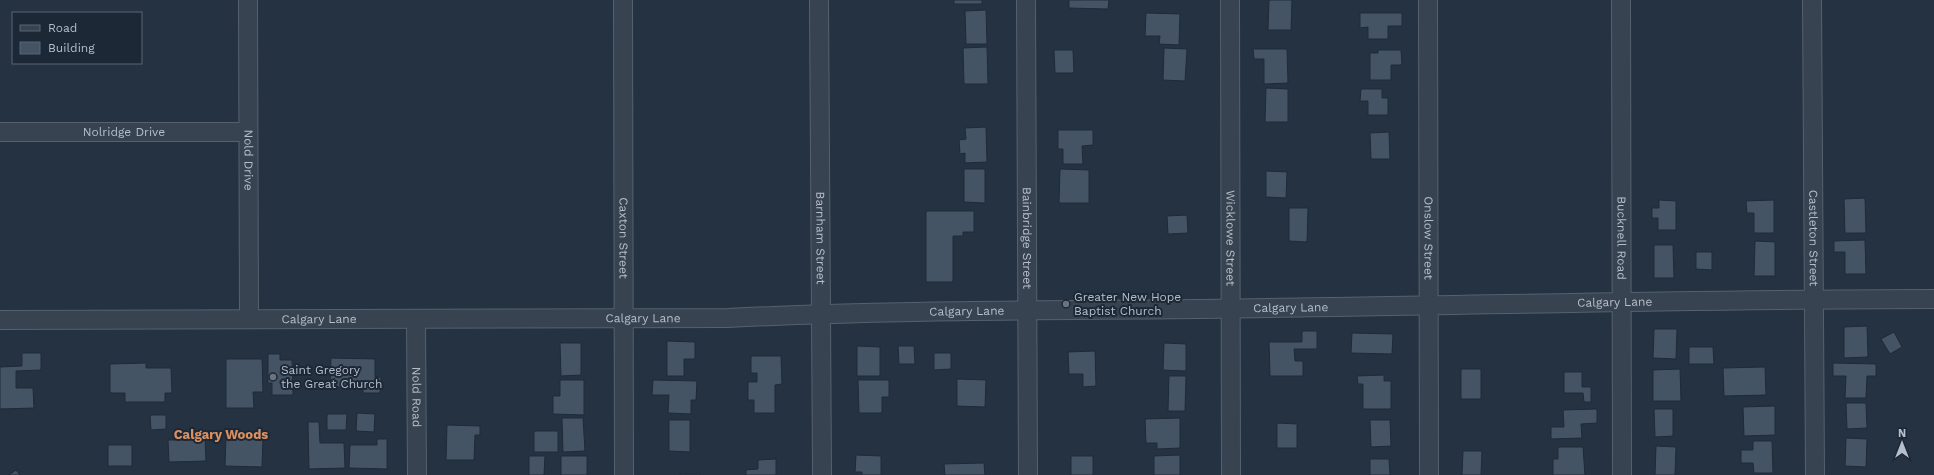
<svg xmlns="http://www.w3.org/2000/svg" width="1934" height="475" font-family="'Work Sans',sans-serif">
<rect width="100%" height="100%" fill="#243241"/>
<path fill="#455465" stroke="#1f2a38" d="M954,0H982V4H954Z
M1069,0H1109L1108,9L1069,8Z
M1269,0H1292L1291,30H1268Z
M986,10L987,44H966L965,11Z
M1146,13L1180,14L1179,45L1159,44L1160,36H1145Z
M1360,13H1402V26H1388V39H1368V27L1360,28Z
M987,47L988,84H964L963,48Z
M1164,48L1187,49L1185,81L1163,80Z
M1253,49H1287L1288,83L1264,84V59H1254Z
M1054,50H1073L1074,73H1055Z
M1378,50H1401L1402,65H1391V80H1370V53H1378Z
M1266,88L1288,89V122H1265Z
M1361,89H1382V98H1388V115H1368V101H1360Z
M986,127L987,162L965,163V153L960,154L959,140L966,139L965,128Z
M1058,130H1093V145L1082,146L1083,164H1063V149H1058Z
M1389,132L1390,159H1371L1370,133Z
M964,169H985V203L964,202Z
M1060,169L1089,170V203H1059Z
M1266,171L1287,172L1286,198L1266,197Z
M1865,198L1866,233H1845L1844,199Z
M1659,200L1676,201V230H1658V218H1652V208H1659Z
M1774,200V233H1754V213H1747L1746,201Z
M1289,208H1308L1307,242L1289,241Z
M926,211H974V232H963V236H953V282H926Z
M1187,215L1188,233L1168,234L1167,216Z
M1865,240L1866,274H1845V252H1834V241Z
M1755,241L1775,242V276H1754Z
M1654,245H1673L1674,278H1654Z
M1696,252H1712V270L1696,269Z
M1867,326L1868,357L1844,358V327Z
M1654,329H1677L1676,359L1653,358Z
M1302,331H1317V349H1294L1295,361H1303V376H1270L1269,342H1302Z
M1894,332L1902,347L1890,354L1881,339Z
M1352,333L1393,334L1392,354L1351,353Z
M667,341L695,342V359H684V376H667Z
M560,343H581V375L561,376Z
M1164,343L1186,344V371L1163,370Z
M857,346L880,347V376H857Z
M898,346H914L915,364H899Z
M1689,347H1713L1714,364H1689Z
M1095,351L1096,386L1083,387V374H1069L1068,352Z
M22,353H41V370L16,371V388H33L34,408L0,409V367L22,366Z
M934,353H951V369L934,370Z
M268,354H280V360H292L293,395H272V383H268Z
M751,356H781L782,384L775,385V413H754V400H748V382H757V373H751Z
M331,358L375,359V377H381L380,393H363V387H330Z
M226,359H262L263,392H253L254,408H226Z
M146,363V368H171L172,393H165V402H125V393H110V364Z
M1833,363L1876,364V376H1867L1866,398H1845L1846,376H1833Z
M1765,367L1766,395L1724,396L1723,368Z
M1461,369H1481V399H1461Z
M1680,369L1681,401H1653V370Z
M1564,372H1582V387H1591V402H1584L1583,393H1564Z
M1384,375V381H1391V409H1363V384H1358L1357,376Z
M1169,376H1186L1185,411H1168Z
M957,379L986,380L985,407L957,406Z
M560,380H584V415L553,414V396H560Z
M653,380L697,381L696,400H691V414L668,413L669,395H652Z
M858,380H889V397H882V413H859Z
M1846,403H1866L1867,428L1847,429Z
M1775,406V435L1744,436L1743,407Z
M1597,409V423L1581,424L1582,438L1551,439V427H1564L1563,410Z
M1654,409H1673V436L1655,437Z
M357,413L375,414L374,432L356,431Z
M327,414H347L346,430H327Z
M150,415H166V429L151,430Z
M562,418H583L585,451L563,452Z
M1180,418V448L1157,449V443H1146L1145,419Z
M669,420H690V452L669,451Z
M1370,420H1390L1391,446L1371,447Z
M308,422H319L320,443H344L345,468L309,469Z
M1277,423L1297,424V448H1277Z
M447,425L480,426V435H475L474,460H446Z
M195,429V439L205,438L206,461L169,462L168,440H185V430Z
M534,431H558V452H534Z
M226,437L263,438L262,467L225,466Z
M1846,438L1867,439L1866,467L1845,466Z
M377,439H387V469L349,468L350,445H377Z
M1753,441H1772L1773,473H1754L1753,463H1741V450H1753Z
M108,445H132V466H108Z
M1656,446L1676,447L1675,475H1655Z
M1558,447H1583L1585,475H1553V459H1558Z
M1463,451H1482L1481,475H1462Z
M856,455L881,456V475H862V472H855Z
M1180,455V475H1154V456Z
M529,456H545L544,475H529Z
M561,456H587V475H561Z
M1071,456H1093V475H1071Z
M776,459V475H746V470L758,469V460Z
M1370,459H1389L1390,475H1370Z
M984,463L985,475H945L944,464Z
M16,470L20,475H9Z
M680,474H700V475H680Z"/>
<g fill="none" stroke-linecap="round" stroke-linejoin="round">
<g stroke="#56616e" stroke-width="20">
<g id="minor">
<path id="s1" d="M248,0L249,319"/>
<path id="s2" d="M623,0L624,475"/>
<path id="s3" d="M819,0L822,475"/>
<path id="s4" d="M1026,0L1028,475"/>
<path id="s5" d="M1230,0L1231,475"/>
<path id="s6" d="M1428,0L1429,475"/>
<path id="s7" d="M1621,0L1622,475"/>
<path id="s8" d="M1812,0L1815,475"/>
<path id="s9" d="M0,132H248"/>
<path id="s10" d="M416,319L417,475"/>
<path id="s11" d="M0,320L728,318C908,309 1088,311 1268,308C1490,305 1712,299 1934,299"/>
</g>
</g>
<use href="#minor" stroke="#384351" stroke-width="18"/>
</g>
<g fill="#6b7280" stroke="#1d2836" stroke-width="1.5">
<circle cx="1066" cy="304" r="4"/>
<circle cx="273" cy="377" r="4"/>
</g>
<g text-anchor="middle" dominant-baseline="central" stroke-width="4" stroke-linejoin="round" paint-order="stroke">
<g font-size="12" fill="#b5becb" stroke="#1d2836">
<text stroke="none"><textPath href="#s9" startOffset="124">Nolridge Drive</textPath></text>
<text stroke="none"><textPath href="#s1" startOffset="160">Nold Drive</textPath></text>
<text stroke="none"><textPath href="#s2" startOffset="238">Caxton Street</textPath></text>
<text stroke="none"><textPath href="#s3" startOffset="238">Barnham Street</textPath></text>
<text stroke="none"><textPath href="#s4" startOffset="238">Bainbridge Street</textPath></text>
<text stroke="none"><textPath href="#s5" startOffset="238">Wicklowe Street</textPath></text>
<text stroke="none"><textPath href="#s6" startOffset="238">Onslow Street</textPath></text>
<text stroke="none"><textPath href="#s7" startOffset="238">Bucknell Road</textPath></text>
<text stroke="none"><textPath href="#s8" startOffset="238">Castleton Street</textPath></text>
<text stroke="none"><textPath href="#s11" startOffset="1615">Calgary Lane</textPath></text>
<text stroke="none"><textPath href="#s11" startOffset="1291">Calgary Lane</textPath></text>
<text stroke="none"><textPath href="#s11" startOffset="967">Calgary Lane</textPath></text>
<text stroke="none"><textPath href="#s11" startOffset="643">Calgary Lane</textPath></text>
<text stroke="none"><textPath href="#s11" startOffset="319">Calgary Lane</textPath></text>
<text stroke="none"><textPath href="#s10" startOffset="78">Nold Road</textPath></text>
</g>
<g font-size="12" fill="#b5becb" stroke="#1d2836" text-anchor="start">
<text x="1074" y="297">Greater New Hope<tspan x="1074" dy="14">Baptist Church</tspan></text>
<text x="281" y="370">Saint Gregory<tspan x="281" dy="14">the Great Church</tspan></text>
</g>
<g font-size="13" font-weight="bold" fill="#da9061" stroke="#1d2836">
<text x="221" y="434">Calgary Woods</text>
</g>
</g>
<rect x="12" y="12" width="130" height="52" fill="#1d2836" stroke="#5a6472"/>
<rect x="20" y="25" width="20" height="6" fill="#384351" stroke="#5a6472"/>
<text x="48" y="32" font-size="12" fill="#b5becb">Road</text>
<rect x="20" y="42" width="20" height="12" fill="#455465" stroke="#5a6472"/>
<text x="48" y="52" font-size="12" fill="#b5becb">Building</text>
<g transform="translate(1902 443)" stroke="#1d2836" stroke-width="3" paint-order="stroke">
<path d="M0-3L7 15L0 10L-7 15Z" fill="#b5becb"/>
<text y="-6" font-size="11" font-weight="bold" text-anchor="middle" fill="#b5becb">N</text>
</g>
</svg>
